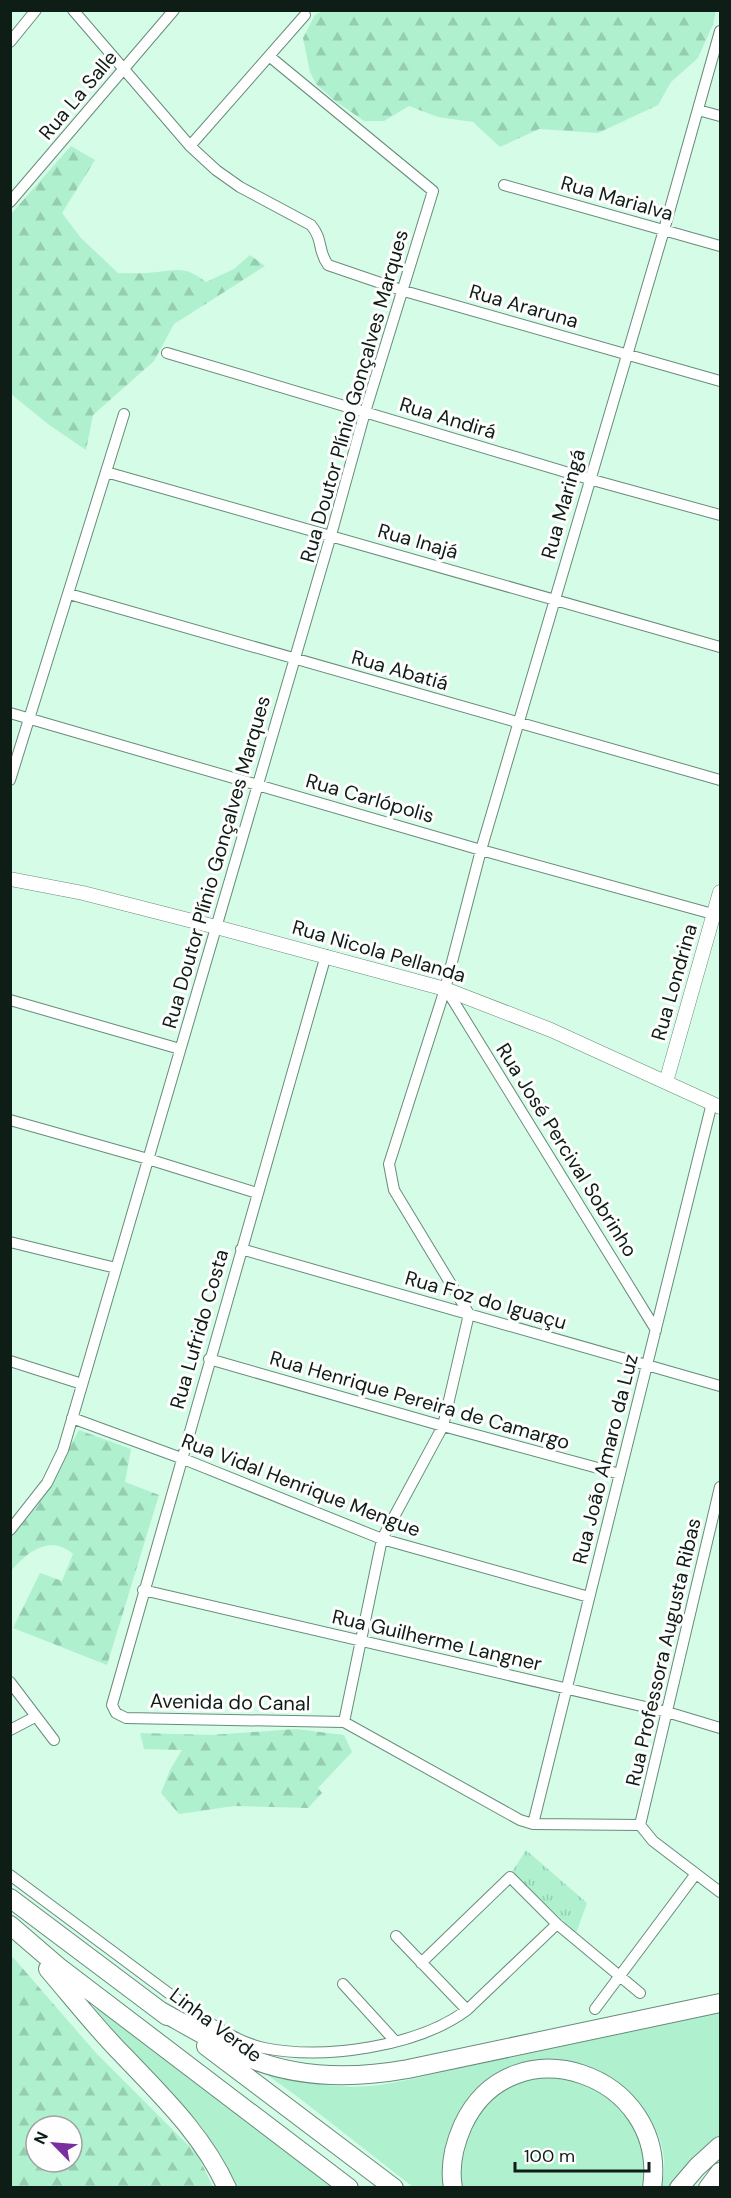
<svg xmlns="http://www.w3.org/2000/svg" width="731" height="2198" font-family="'DM Sans',sans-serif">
<defs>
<pattern id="forest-firs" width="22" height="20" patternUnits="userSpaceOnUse" patternTransform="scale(1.5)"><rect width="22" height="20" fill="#aff0cf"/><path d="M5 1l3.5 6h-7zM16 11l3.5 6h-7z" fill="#95cdb1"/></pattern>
<pattern id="park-tufts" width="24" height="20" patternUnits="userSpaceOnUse" patternTransform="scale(1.5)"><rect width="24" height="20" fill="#aff0cf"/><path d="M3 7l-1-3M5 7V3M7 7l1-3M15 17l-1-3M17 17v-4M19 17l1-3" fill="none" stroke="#95cdb1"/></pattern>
</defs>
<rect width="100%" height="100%" fill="#d4fce7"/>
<path fill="#aff0cf" d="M93,2007L106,2014L337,2187H236L224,2161L202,2127L102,2020Z
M720,2011V2139L672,2187H661C677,2137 633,2084 588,2069C580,2066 569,2062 561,2062C554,2062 545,2068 539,2070C518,2079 496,2088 475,2097L447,2187H413L298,2097L256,2067C293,2081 330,2089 370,2086C385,2085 401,2081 416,2078Z
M548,2074L574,2077L619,2102L637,2130L646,2160L642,2187H462C452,2121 487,2087 548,2074Z"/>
<path fill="url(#forest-firs)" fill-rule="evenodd" d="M324,10H716V11L713,24L698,58L671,82L658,105L598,133L539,129L500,147L473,122L438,117L409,106L384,121H364L334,100L316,84L310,72L303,38L315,15Z
M71,146L95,160L62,213L81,238L118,273C131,273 144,274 157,272C179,269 187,267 206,282L234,269L250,255L265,266L174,324L154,361L93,415L86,450L48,424L11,394V214Z
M79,1430L131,1449L125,1482L159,1495L107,1665L13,1628L40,1573L62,1581L73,1554C50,1534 27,1552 11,1571V1534L37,1506Z
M296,1729L344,1735L352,1752L318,1788L322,1793L308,1808L234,1806L179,1814L161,1793L170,1770L182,1750L144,1749L140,1733L211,1735Z
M11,1955L96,2053L197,2154L213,2187H11ZM36,2126H72V2162H36Z"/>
<path fill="url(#park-tufts)" d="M526,1850L587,1903L576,1933L512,1872Z"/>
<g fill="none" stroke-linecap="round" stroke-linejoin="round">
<g stroke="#688c7a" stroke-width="12">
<path id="street" d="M73,10L190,146L216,170L240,187L311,225C324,241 317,250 328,265L404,291L720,381
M10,42L36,10
M698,110L720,116
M190,146L305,15
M504,185L720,246
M10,202L174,10
M167,353L589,479L720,515
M106,472L720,647
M69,594L720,780
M10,713L481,850L720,916
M10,780L124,414
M326,955L112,1705L116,1713L126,1718L344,1722L520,1820L533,1824L640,1825
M446,989L656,1330
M10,1000L180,1049
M10,1120L148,1159L257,1193
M10,1242L116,1268
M241,1249L720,1386
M209,1359L443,1426L620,1474
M10,1361L82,1384
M72,1418L181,1458L382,1539L589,1597
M10,1530L47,1483L63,1450L331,535L365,412L433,191L269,56
M143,1590L667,1712L720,1728
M10,1682L54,1740
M344,1722L382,1539L443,1426L469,1314L394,1190L389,1164L445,989L481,850L664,230L720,31
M10,1730L35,1717
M533,1824L712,1103
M640,1825L720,1487
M640,1825L653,1841L720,1892
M10,1875L202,2018C221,2030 241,2043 264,2048C324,2060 417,2047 467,2010L557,1924
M396,1936L467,2010
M421,1963L510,1877L557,1924L640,1993
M343,1984L395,2041
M595,2009L695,1875"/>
</g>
<g stroke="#688c7a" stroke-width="15">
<path id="secondary" d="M10,879L83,893L216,927L445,989L551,1030L720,1107
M666,1082L720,892"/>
</g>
<g stroke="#688c7a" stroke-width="20">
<path id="highway" d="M10,1898L167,2016
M10,1925L60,1968L349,2188
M48,1969C73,1998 96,2028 123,2055C162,2096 203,2135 227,2188
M159,2010C186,2025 213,2041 240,2054C293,2079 352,2079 408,2069L720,2003
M206,2046L394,2188
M453,2188C449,2166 454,2145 463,2125C512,2020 669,2074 652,2188
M679,2188L697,2167L720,2146
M708,2188L720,2172"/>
</g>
<use href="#street" stroke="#fff" stroke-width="10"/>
<use href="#secondary" stroke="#fff" stroke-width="14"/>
<use href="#highway" stroke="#fff" stroke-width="18"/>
</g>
<g text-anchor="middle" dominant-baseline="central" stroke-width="6" stroke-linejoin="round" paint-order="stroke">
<g font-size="20" fill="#0e1d16" stroke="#fefefe">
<text transform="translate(78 95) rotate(-50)">Rua La Salle</text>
<text transform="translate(617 198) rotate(16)">Rua Marialva</text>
<text transform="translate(524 306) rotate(16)">Rua Araruna</text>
<text transform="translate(354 396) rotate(-74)">Rua Doutor Plínio Gonçalves Marques</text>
<text transform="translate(448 418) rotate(17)">Rua Andirá</text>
<text transform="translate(563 504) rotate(-74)">Rua Maringá</text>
<text transform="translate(418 541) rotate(16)">Rua Inajá</text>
<text transform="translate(400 670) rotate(16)">Rua Abatiá</text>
<text transform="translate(370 798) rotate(16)">Rua Carlópolis</text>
<text transform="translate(216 862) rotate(-74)">Rua Doutor Plínio Gonçalves Marques</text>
<text transform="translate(379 951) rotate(16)">Rua Nicola Pellanda</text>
<text transform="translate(674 982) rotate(-74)">Rua Londrina</text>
<text transform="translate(567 1150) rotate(58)">Rua José Percival Sobrinho</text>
<text transform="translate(486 1300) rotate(16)">Rua Foz do Iguaçu</text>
<text transform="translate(199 1329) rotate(-74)">Rua Lufrido Costa</text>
<text transform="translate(420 1400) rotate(16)">Rua Henrique Pereira de Camargo</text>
<text transform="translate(605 1459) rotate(-76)">Rua João Amaro da Luz</text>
<text transform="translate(301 1485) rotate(21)">Rua Vidal Henrique Mengue</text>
<text transform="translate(437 1640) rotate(13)">Rua Guilherme Langner</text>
<text transform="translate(663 1652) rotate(-77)">Rua Professora Augusta Ribas</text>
<text transform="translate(230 1702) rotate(1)">Avenida do Canal</text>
<text transform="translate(216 2025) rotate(37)">Linha Verde</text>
</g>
</g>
<rect width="731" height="2198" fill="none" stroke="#0e1d16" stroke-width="24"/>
<g transform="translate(54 2144) rotate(295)"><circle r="28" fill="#fefefe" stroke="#9ea4a1" stroke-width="1.5"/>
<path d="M0-4.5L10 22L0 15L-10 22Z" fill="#7a2e9f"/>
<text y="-9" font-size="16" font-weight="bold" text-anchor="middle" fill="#0e1d16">N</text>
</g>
<path d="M515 2162v9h134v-9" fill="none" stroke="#0e1d16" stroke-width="3"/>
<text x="524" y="2162" font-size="18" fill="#0e1d16" stroke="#fefefe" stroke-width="4.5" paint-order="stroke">100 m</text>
</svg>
